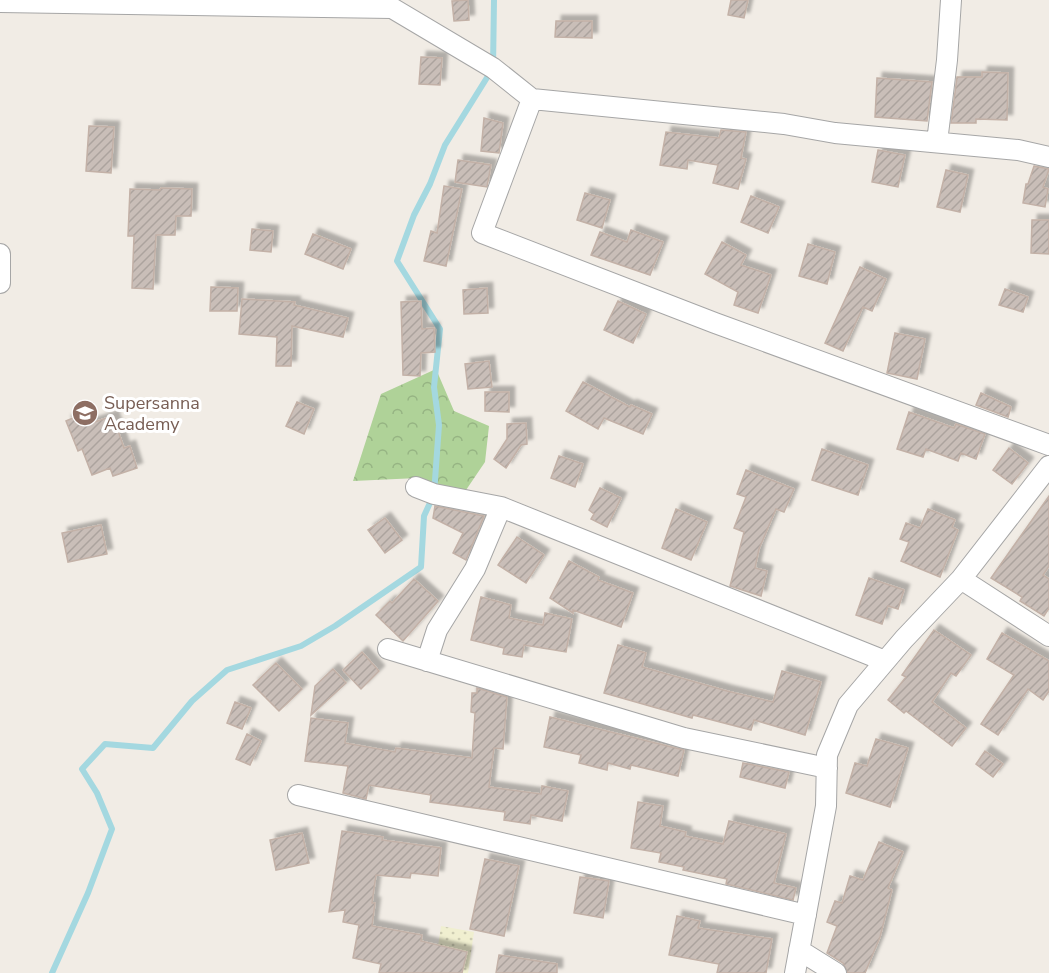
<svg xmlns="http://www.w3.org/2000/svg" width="1049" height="973" font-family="'Nunito Sans',sans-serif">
<defs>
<pattern id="farmland-dots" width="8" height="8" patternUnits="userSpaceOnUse" patternTransform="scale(1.5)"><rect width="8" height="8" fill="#f0efd0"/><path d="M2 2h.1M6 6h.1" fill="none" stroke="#cdccb2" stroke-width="1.8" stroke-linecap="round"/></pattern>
<pattern id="forest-crowns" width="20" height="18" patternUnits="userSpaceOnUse" patternTransform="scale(1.5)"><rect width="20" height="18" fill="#afd298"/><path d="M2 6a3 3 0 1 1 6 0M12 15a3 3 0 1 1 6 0" fill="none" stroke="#96b483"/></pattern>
<pattern id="building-hatch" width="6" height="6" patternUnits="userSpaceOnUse" patternTransform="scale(1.5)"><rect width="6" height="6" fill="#c9beb8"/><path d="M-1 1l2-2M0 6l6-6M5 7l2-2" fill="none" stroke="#aca39e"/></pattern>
<filter id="shadow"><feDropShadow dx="5.5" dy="-5.5" stdDeviation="1.5" flood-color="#0004"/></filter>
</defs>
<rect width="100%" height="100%" fill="#f1ece5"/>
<path fill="url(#farmland-dots)" d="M441,926L474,932L468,973H429L437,953Z"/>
<path fill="url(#forest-crowns)" d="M436,369L454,411L489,426L485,462L464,493L418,478L353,481L381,394Z"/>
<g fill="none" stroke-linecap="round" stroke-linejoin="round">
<path stroke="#a4d8e0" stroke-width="6" d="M52,973L88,893L112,829L97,793L82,769L105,744L153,748L192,701L227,670L301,646L335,626L421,567L424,516L434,494L439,425L434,387L440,329L397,261L414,215L430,184L445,145L493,68L494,0"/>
</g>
<path fill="url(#building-hatch)" stroke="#c3b1a7" stroke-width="1.5" filter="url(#shadow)" d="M468,0L469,20L454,21L452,1Z
M731,0H748L744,18L728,15Z
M556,21H592V38L555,37Z
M421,57L442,58L440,85L419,84Z
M982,72L1008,73L1007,120L976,119V123H951L957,77H982Z
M877,78L932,82L927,121L875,117Z
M484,118L503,123L499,153L481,151Z
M89,126L114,127L111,173L86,171Z
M721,130L746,132L741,158L746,159L738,189L713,183L718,165L688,160L687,169L660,165L666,132L719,138Z
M878,150L905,155L898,187L872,182Z
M458,160L491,165L487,187L455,182Z
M1034,166L1049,169L1043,187L1048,189L1045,207L1023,203L1026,184H1028Z
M946,170L968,175L960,212L937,207Z
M444,186L462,189L446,266L424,261L431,231L437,233Z
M161,188L192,189L191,216H176L175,235H156L153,289L132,288L134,236H128L130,189L160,190Z
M585,193L610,200L602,228L577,220Z
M751,196L779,207L768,233L741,222Z
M1032,220H1049V254L1031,253Z
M252,229L273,231L271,252L250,250Z
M631,230L663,242L650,275L591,255L600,232L627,242Z
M313,234L351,249L343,269L305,254Z
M722,242L746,255L741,265L771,275L758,313L734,305L738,292L705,274Z
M808,244L835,252L827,284L799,276Z
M860,267L886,279L872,311L863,307L843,351L825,343Z
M211,287L238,288L237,311H210Z
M487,288L488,313L464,314L463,290Z
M1005,289L1028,297L1023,312L999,305Z
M242,299L295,302L294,305L348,318L343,337L292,326L291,366H276L277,337L239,334Z
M421,301L422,329L434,328L435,352L421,353L420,376L403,375L401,302Z
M618,301L646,314L633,343L604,330Z
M895,333L925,339L917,379L887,373Z
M489,361L492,387L468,389L465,364Z
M583,382L630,407L631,405L652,414L643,434L604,418L598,429L566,411Z
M485,392H509V412L485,411Z
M981,393L1011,407L1008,417L976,405Z
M297,402L314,409L304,434L286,426Z
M87,412L91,423L113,416L124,448L130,446L137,468L113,476L110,468L92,475L82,449L78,451L66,421Z
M909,412L954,428L956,424L985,434L976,459L961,453L958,461L926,449L923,457L897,449Z
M526,423L527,444L521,445L506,468L494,459L507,439V424Z
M1009,448L1028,463L1012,484L993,470Z
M822,449L868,465L858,495L812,480Z
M559,456L583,464L575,487L551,478Z
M746,470L794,489L784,512L776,509L759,549L755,568L767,571L761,596L730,586L744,532L734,528L746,497L737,494Z
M600,488L621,498L607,527L591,519L594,514L589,510Z
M1049,496V566L1043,575L1049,579V608L1044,616L1020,601L1022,597L991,578Z
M435,506L484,516L466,560L453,553L463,533L433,518Z
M676,509L707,522L691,560L662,548Z
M928,509L955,520L952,527L958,530L940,577L901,561L909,542L900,539L906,523L920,528Z
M385,518L402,540L385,553L368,530Z
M101,525L107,554L68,562L62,533Z
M517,537L544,555L526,583L498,565Z
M569,561L599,577L598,580L633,593L621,627L573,610V613L550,598Z
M869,578L904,590L898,609L888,606L882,624L856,615Z
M414,579L438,601L403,641L376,615L390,601L392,603Z
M481,597L511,605L509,618L543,625L545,613L572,619L566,652L524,645L522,657L503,654L504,648L471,640Z
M934,630L971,655L956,676L951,673L932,702L966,728L952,746L906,711L904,713L888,700L906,677L902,675Z
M1002,633L1049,661V691L1043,700L1028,689L998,735L981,724L1014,675L987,659Z
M618,645L646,653L642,667L727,691L773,702L782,671L821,682L805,735L754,720L751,730L693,715L692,718L604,693Z
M362,652L379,671L361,689L343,670Z
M276,663L302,689L279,711L253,685Z
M333,669L346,683L311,715L315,686Z
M477,688L507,697L503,749L494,748L489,787L541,794L542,786L568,791L562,821L531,815L530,824L504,820L505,812L430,802L431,795L369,785L366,799L343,793L348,766L305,761L311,718L348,723L345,743L395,752L396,748L472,758L475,713L471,712L472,693H477Z
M235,702L251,708L242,729L227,723Z
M550,717L684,750L678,776L631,765L630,769L608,763L607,770L579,763L581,755L544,747Z
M247,734L261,741L250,765L236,759Z
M876,739L908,748L890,807L846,793L855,763L867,766Z
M985,751L1003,764L993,777L976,764Z
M743,763L789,772L785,788L740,777Z
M638,802L663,806L660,826L686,832L685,836L723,844L729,821L786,834L774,883L796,888L793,900L726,884L727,879L683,870L684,867L659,862L661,853L631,848Z
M342,831L383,837L382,840L441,848L438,876L411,873L410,878L376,875L372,903H375L372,926L422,935L421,941L467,952L462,973H379L381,964L353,958L359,925L343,922L345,910L329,912Z
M302,833L309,863L276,870L270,840Z
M879,842L903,852L888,888L892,890L880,937L865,973H848L843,963L827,953L837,926L827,922L835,901L842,903L850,876L863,880Z
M485,859L519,866L504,936L470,929Z
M580,877L609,881L603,918L574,913Z
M677,916L700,921L698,928L772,939L766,973H717L719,964L669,955Z
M499,955L557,964V973H496Z"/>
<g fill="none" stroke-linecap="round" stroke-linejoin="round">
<g stroke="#a6a6a6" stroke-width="22">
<path id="street" d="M0,2L392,8L493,68L532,99L784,124L835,133L1018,150L1049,157
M532,99L482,233L715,323L1049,445
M937,142L947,60L951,0
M0,254V283
M416,487L434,494L501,507L885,661
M961,579L1049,636
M388,649L684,738L827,768
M427,661L437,630L475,569L501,507
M298,795L806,915
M799,950L836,973
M795,973L826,806L827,755L848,705L904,639L961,579L1049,466"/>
</g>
<use href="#street" stroke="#fff" stroke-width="20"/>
</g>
<defs>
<g id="school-disc" transform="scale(1.35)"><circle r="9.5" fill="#8d6e63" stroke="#fff"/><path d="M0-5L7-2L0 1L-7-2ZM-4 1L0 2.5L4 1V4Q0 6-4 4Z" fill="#fff"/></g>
</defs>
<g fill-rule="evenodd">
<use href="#school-disc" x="85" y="413"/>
</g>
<g text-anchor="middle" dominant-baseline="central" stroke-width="6" stroke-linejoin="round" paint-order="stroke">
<g font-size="18" fill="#785e54" stroke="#fff" text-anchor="start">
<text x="104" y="403">Supersanna<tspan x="104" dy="21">Academy</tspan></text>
</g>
</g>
</svg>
